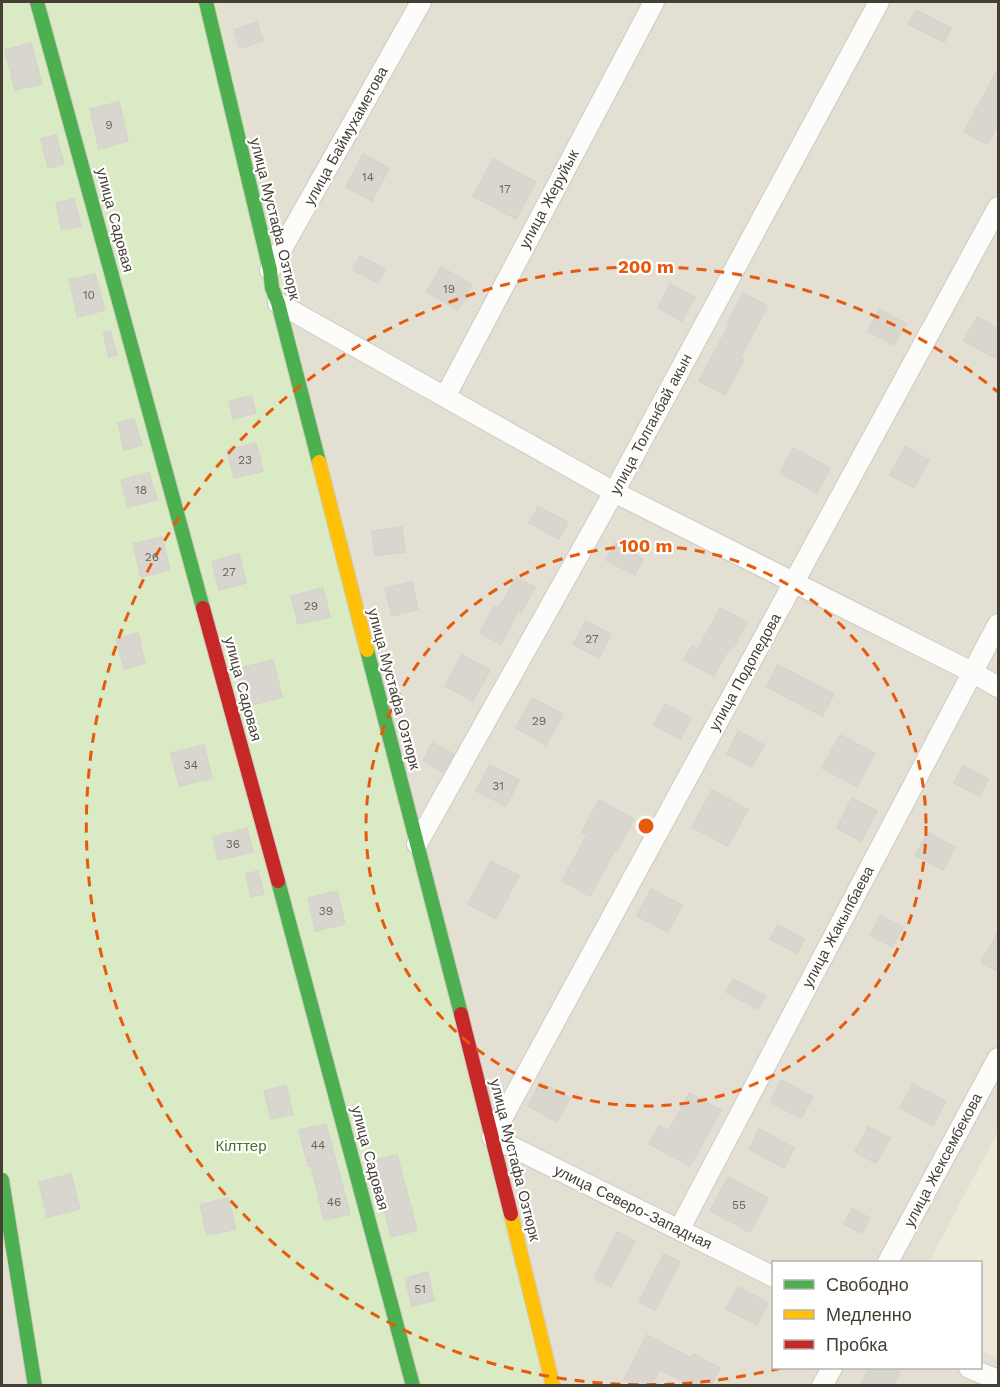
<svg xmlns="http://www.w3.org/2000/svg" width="1000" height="1387" font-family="'Work Sans',sans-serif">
<rect width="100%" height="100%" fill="#eeede6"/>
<path fill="#e3dfd3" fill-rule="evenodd" d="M2,2H998V1385L2,1386ZM774,1262H980V1368H774Z"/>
<path fill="#ede9d8" d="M998,1131V1359L981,1350L980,1262H929Z"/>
<path fill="#d9eac4" d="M2,2H217L545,1385H41L2,1175Z"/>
<path fill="#d8d6cf" stroke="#d6d4cc" stroke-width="1.5" d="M916,10L951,28L944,42L908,24Z
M257,22L263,41L240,48L234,30Z
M31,43L42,84L15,90L5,50Z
M999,67V123L987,144L964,132Z
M119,102L128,141L99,149L90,109Z
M56,135L64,164L48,168L41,139Z
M363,154L389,168L372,201L346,187Z
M493,159L536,182L516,219L473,196Z
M74,199L81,226L62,230L56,203Z
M360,256L385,269L378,283L353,270Z
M441,267L472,285L458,310L427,292Z
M95,274L105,310L78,317L69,280Z
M670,284L695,297L682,321L658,308Z
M743,293L767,306L741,357L744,359L725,395L699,381L730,323L728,322Z
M879,309L906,324L894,345L868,331Z
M977,317L999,329V360L964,341Z
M110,331L117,355L109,357L103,332Z
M251,396L256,413L233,419L229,401Z
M134,419L142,445L124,450L118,423Z
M256,443L263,471L234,478L227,450Z
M905,447L929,460L914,488L890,475Z
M793,448L830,468L817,493L780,473Z
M149,473L157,500L128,507L121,480Z
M538,507L568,522L559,539L529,523Z
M402,527L405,552L375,556L372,531Z
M162,537L170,570L141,577L133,544Z
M615,543L643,559L635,575L606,560Z
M239,554L246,583L219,590L212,561Z
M516,577L535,587L521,613L518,611L501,644L480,633L494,606L499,608Z
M412,582L418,609L392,616L385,588Z
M323,588L330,617L298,624L291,596Z
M720,608L747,622L733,648L730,647L714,676L684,660L692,646L698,649Z
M586,621L611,634L599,658L573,644Z
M138,633L145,663L124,669L116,639Z
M462,655L490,670L473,701L445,686Z
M273,660L282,697L247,706L237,669Z
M778,665L834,694L822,716L767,687Z
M532,698L563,714L546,745L516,728Z
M665,704L691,718L680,739L654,725Z
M738,731L764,745L752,767L727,754Z
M840,735L875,753L857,786L822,768Z
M432,743L454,754L443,772L423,761Z
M204,745L212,778L179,786L171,753Z
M490,765L519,780L506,806L476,791Z
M963,766L988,779L979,796L954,783Z
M712,790L748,810L728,846L692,827Z
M852,798L877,811L861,841L837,828Z
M599,800L634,819L617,851L615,850L590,896L562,881L587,835L582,832Z
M247,828L253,852L218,860L213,837Z
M928,833L955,847L943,870L915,855Z
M491,861L519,876L496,919L468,904Z
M258,871L264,894L251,897L246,874Z
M651,889L682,905L668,932L637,916Z
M337,891L345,924L315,931L308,898Z
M881,916L903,927L892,947L870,935Z
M778,925L804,939L797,953L770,939Z
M999,930V972L981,963Z
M733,979L765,996L758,1009L726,992Z
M781,1080L813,1097L801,1118L770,1102Z
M540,1082L570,1098L557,1122L528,1106Z
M913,1084L946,1101L933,1126L900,1108Z
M286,1085L293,1114L271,1119L264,1091Z
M689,1093L721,1110L690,1166L649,1144L659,1126L669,1131Z
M326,1124L350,1214L324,1220L311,1165L308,1166L299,1130Z
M868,1127L890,1138L876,1163L855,1152Z
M759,1129L794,1148L784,1168L749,1149Z
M397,1155L417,1230L391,1237L380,1192H378L370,1161Z
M71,1174L80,1209L47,1217L39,1182Z
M728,1177L768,1198L750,1232L710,1211Z
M228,1198L236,1229L207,1235L200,1205Z
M852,1209L870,1218L862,1233L844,1224Z
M617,1232L635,1241L611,1287L594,1278Z
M664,1254L680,1262L655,1310L639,1302Z
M428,1272L434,1301L412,1306L405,1278Z
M738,1287L768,1303L757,1325L726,1309Z
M647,1335L691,1358L693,1354L720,1368L711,1386H692L659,1369L651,1386H634L624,1380Z
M869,1368H891L900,1372L893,1386H860Z"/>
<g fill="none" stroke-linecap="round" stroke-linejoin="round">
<g stroke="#cccac4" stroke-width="22">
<path id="street" d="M270,270L421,2
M278,303L614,492L972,672L998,687
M445,397L654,2
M417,844L614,492L879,2
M679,1230L998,624
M888,1262L998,1058
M774,1277L492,1137L998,207
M969,1368L998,1380
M822,1386L832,1368"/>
</g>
<g stroke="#cecabd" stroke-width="16">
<path id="fast" d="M37,2L203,608
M206,2L270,270L272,288L278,303L319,462
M367,650L461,1014
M278,881L413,1386
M2,1180L35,1386"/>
</g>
<g stroke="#cecabd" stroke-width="16">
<path id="slow" d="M319,462L367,650
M511,1214L553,1386"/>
</g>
<g stroke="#cecabd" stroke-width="16">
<path id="jam" d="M203,608L278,881
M461,1014L511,1214"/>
</g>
<use href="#street" stroke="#fcfcfb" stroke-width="20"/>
<use href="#fast" stroke="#4caf50" stroke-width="14"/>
<use href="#slow" stroke="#ffc107" stroke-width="14"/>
<use href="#jam" stroke="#c62828" stroke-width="14"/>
</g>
<g fill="none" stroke="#e8590c" stroke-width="3" stroke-dasharray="10 8">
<circle cx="646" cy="826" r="280"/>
<path d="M781 1368A559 559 0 1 1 998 392"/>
</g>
<g text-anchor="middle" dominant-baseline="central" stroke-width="4.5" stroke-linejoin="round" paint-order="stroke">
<g font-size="12" fill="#6a655b">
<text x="109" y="125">9</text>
<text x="368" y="177">14</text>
<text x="505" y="189">17</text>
<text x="449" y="289">19</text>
<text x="89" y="295">10</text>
<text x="245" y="460">23</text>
<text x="141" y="490">18</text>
<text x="152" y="557">26</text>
<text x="229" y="572">27</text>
<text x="311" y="606">29</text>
<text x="592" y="639">27</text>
<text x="539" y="721">29</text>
<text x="191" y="765">34</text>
<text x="498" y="786">31</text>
<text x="233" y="844">36</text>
<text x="326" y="911">39</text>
<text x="318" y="1145">44</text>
<text x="334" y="1202">46</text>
<text x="739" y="1205">55</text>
<text x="420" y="1289">51</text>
</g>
<g font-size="15" fill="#443e33" stroke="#fff">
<text transform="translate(346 136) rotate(-61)">улица Баймухаметова</text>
<text transform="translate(549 199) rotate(-62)">улица Жеруйык</text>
<text transform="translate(275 219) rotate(76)">улица Мустафа Озтюрк</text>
<text transform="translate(115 220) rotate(75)">улица Садовая</text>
<text transform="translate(651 424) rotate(-62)">улица Толганбай акын</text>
<text transform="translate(745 672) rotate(-61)">улица Подопедова</text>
<text transform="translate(243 689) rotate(75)">улица Садовая</text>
<text transform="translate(394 689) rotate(75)">улица Мустафа Озтюрк</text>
<text transform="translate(838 927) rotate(-62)">улица Жакыпбаева</text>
<text transform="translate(370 1158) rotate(75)">улица Садовая</text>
<text transform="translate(515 1160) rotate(76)">улица Мустафа Озтюрк</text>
<text transform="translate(943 1160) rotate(-62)">улица Жексембекова</text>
<text transform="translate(633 1207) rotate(26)">улица Северо-Западная</text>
</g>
<g font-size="15" fill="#3d7625" stroke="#fff">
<text x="241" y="1146">Кілттер</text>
</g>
</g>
<circle cx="646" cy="826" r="9" fill="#e8590c" stroke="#fff" stroke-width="3"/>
<g font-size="18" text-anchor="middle" font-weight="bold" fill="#e8590c" stroke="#fff" stroke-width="4.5" stroke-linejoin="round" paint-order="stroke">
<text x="646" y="273">200 m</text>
<text x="646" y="552">100 m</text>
</g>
<rect width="1000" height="1387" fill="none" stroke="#443e33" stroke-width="6"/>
<rect x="772" y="1261" width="210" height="108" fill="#ffffff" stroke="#b4b2ad" stroke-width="1.5"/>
<rect x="784" y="1280" width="30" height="9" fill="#4caf50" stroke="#b4b2ad" stroke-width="1.5"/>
<text x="826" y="1291" font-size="18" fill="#443e33">Свободно</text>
<rect x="784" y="1310" width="30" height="9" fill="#ffc107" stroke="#b4b2ad" stroke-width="1.5"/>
<text x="826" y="1321" font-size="18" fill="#443e33">Медленно</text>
<rect x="784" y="1340" width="30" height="9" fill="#c62828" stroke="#b4b2ad" stroke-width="1.5"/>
<text x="826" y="1351" font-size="18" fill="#443e33">Пробка</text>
</svg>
